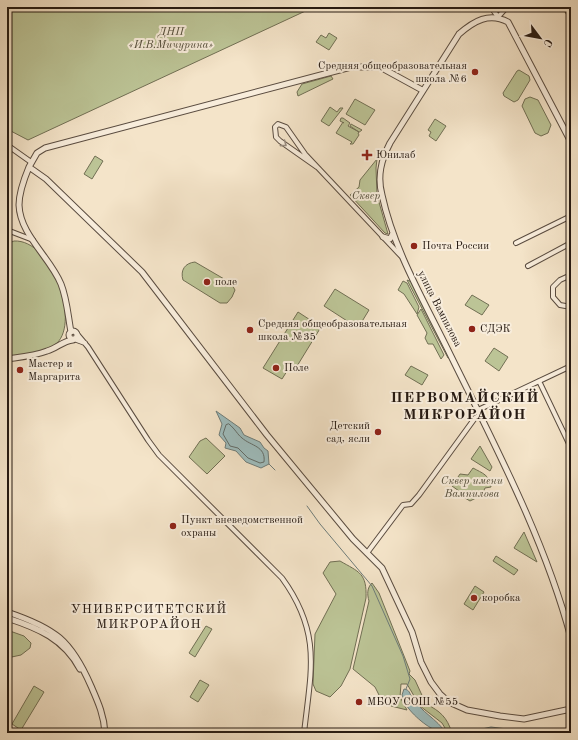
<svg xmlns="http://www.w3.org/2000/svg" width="578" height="740" font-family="'Old Standard TT',serif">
<rect width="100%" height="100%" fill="#f4e4c9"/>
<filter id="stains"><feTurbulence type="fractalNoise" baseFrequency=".005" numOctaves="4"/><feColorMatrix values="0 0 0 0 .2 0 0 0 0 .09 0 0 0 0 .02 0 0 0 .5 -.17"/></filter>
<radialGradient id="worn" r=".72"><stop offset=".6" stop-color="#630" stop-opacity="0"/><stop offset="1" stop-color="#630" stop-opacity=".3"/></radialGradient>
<path fill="#bcc496" stroke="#716f54" d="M7,7H314L28,140L7,129Z
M329,33L337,38L329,50L316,42L321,35L326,38Z
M519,70L529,76L530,80L518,100L514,102L504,96L503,93L517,71Z
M331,76L333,79L298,96L297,92L302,84Z
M530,97L538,100L551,125L548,133L541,136L535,133L522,106L525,99Z
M355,99L375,110L365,125L346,114Z
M330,107L337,112L340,108H343L329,126L321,121Z
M341,118H343L350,123L348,126L359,132L350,126L351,124L362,130L358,133L359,135L353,144H350L352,142L336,133L343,122L344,123L340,121Z
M435,119L446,126L436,141L429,136L431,132L428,130Z
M95,156L103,161L92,179L84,174Z
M377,159L376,168L377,195L388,234L385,233L350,195L359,187L360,180Z
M14,241C52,239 80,321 57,343C44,355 23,355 7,357V244Z
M195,262L231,283L235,290L232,297L227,303H220L183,280C180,270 185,263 195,262Z
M407,280L412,282L450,358H448Z
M403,281L407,283L419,307L417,314L404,294L398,290Z
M335,289L369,310L358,328L324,306Z
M472,295L489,305L482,315L465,305Z
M421,309L444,355L441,359L433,344H428L425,338L427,333L417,315Z
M298,312L321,327L294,371L289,368L282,379L263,368Z
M494,348L508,357L499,371L485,361Z
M411,366L428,375L422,385L405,375Z
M206,438L225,456L207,474L189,457L200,441Z
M480,446L492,467L490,471L471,459Z
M473,468C482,473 490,475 491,487L485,488L482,495L470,501L460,495L459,491L452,486L460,474L468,475Z
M524,532L537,562L514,548Z
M496,556L518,570L514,575L493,561Z
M340,561C359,572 367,573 366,598L350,669L341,686L330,697L316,691L313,684L315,634L336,594L323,573L330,562Z
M372,583L379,593L410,671L409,674L415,680L426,704C440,711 447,717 452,733H448L442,723L420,706L407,684H401L400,697L407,710L391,706L380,697L375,687L353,669L369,601C367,594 367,588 372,583Z
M475,586L484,592L473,610L464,604Z
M206,626L212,629L195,657L189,653Z
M7,630L24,636L31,643L30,648L21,655L7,658Z
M200,680L209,685L198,702L190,697Z
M34,686L44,692L21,730L12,724Z"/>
<path fill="#9ebdbe" stroke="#6e7c79" d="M216,411L240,428L244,435L260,442L264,448L268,451L269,464L261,468L246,462L236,451L225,448L226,443L219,435L222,424Z
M404,689C410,690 409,693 412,697C421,712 437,719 446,733C434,733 417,719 409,709C406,706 404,699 402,695Z
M491,727L515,730L525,729L535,733H463Z"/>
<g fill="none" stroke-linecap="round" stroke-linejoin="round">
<path stroke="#626c68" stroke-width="1" d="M229,424C236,430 237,434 242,438C251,446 266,446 264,462L260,463L248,458L238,448L230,446L223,434L226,425Z"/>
<path stroke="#6e7c79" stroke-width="1" d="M269,464L275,470
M307,506L320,524L372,586L403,656L410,679L406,689"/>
<g stroke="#5a4c40" stroke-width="6">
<path id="minor" d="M491,7L498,17L507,7
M565,7L571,17
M7,145L31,162
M317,167L280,141L276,137L275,127L278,124L286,127L305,154L401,256
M7,230L33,240
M516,243L571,216
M528,266L571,243
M571,275L560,280L553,287V297L560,305L571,307
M77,334L88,347L148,440L159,455L282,578C322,633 311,670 304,733
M74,339L85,343
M539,381L571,448
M478,410L571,366
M367,553L403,505L411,504L419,495L475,418L480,415"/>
</g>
<g stroke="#5a4c40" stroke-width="7">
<path id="tertiary" d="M422,90L380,67H351L45,148L37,153L29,167L46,179L142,272L267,435L353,539L382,568L412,632L421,662L431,682L440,694L449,702L467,710L500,716L524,719L571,709
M571,142L508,22C489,12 474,21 459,34L390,143C381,160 377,176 382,195C394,250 423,299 448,350C494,444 544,537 571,638
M29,167C24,179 19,192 19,205C20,235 50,257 61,284C67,299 68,316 71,332
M383,237L390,239L393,233
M69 335a4 4 0 1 1 8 0a4 4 0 1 1-8 0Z
M7,359C21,357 34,356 47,351C57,348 63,341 73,340
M7,612C55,628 71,640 91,686C98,702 104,715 105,733
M7,618C38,628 64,639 80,669"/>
</g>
<use href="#minor" stroke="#f8eddc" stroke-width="4"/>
<use href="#tertiary" stroke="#f8eddc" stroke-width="5"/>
</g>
<defs><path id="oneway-chevron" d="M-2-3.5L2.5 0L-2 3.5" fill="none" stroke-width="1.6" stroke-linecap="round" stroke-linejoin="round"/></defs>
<use stroke="#9a8e81" href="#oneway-chevron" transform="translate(284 144) rotate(37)"/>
<g fill="#8f2418" stroke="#f8eddc" stroke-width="1.5">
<circle cx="475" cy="72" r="4"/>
<path d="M365 149h4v4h4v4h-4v4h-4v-4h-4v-4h4z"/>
<circle cx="414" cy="246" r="4"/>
<circle cx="207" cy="282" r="4"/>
<circle cx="472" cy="329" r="4"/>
<circle cx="250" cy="330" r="4"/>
<circle cx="276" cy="368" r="4"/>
<circle cx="20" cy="370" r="4"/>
<circle cx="378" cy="432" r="4"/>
<circle cx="173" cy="526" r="4"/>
<circle cx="474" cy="598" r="4"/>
<circle cx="359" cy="702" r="4"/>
</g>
<g text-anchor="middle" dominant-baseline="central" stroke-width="4" stroke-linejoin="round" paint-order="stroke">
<g font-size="11" font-style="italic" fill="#534d3a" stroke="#f8eddc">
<text x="171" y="32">ДНП<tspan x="171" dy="13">«И.В.Мичурина»</tspan></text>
<text x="366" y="196">Сквер</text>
<text x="472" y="481">Сквер имени<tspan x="472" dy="13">Вампилова</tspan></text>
</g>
<g font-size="11" fill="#261a12" stroke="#f8eddc" text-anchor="start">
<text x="467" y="66" text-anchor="end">Средняя общеобразовательная<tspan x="467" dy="13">школа №6</tspan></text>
<text x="376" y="155">Юнилаб</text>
<text x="422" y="246">Почта России</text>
<text x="215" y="282">поле</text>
<text x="258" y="324">Средняя общеобразовательная<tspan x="258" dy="13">школа №35</tspan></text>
<text x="480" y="329">СДЭК</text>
<text x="28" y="364">Мастер и<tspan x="28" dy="13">Маргарита</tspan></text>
<text x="284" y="368">Поле</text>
<text x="370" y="426" text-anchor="end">Детский<tspan x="370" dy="13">сад, ясли</tspan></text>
<text x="181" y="520">Пункт вневедомственной<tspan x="181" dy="13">охраны</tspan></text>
<text x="482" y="598">коробка</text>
<text x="367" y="702">МБОУ СОШ №55</text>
</g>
<g font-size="11" fill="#261a12" stroke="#f8eddc">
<text transform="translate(439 309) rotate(63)">улица Вампилова</text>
</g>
<g font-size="13" letter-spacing="1" fill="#261a12" stroke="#f8eddc">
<text x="149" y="609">УНИВЕРСИТЕТСКИЙ<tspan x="149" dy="15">МИКРОРАЙОН</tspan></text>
</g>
<g font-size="15" font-weight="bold" letter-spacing="1" fill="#261a12" stroke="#f8eddc">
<text x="465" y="398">ПЕРВОМАЙСКИЙ<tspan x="465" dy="17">МИКРОРАЙОН</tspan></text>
</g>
</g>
<rect width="578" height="740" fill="none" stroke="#f4e4c9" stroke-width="24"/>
<rect x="8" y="8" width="562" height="724" fill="none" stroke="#261a12" stroke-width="2"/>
<rect x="12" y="12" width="554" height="716" fill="none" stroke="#261a12"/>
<g transform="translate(540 38) rotate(122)" stroke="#f8eddc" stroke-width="3" paint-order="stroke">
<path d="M0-3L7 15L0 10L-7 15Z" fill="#261a12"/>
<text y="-6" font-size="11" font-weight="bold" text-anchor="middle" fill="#261a12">С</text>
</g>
<rect width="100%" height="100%" filter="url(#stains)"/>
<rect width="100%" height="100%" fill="url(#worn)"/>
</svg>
